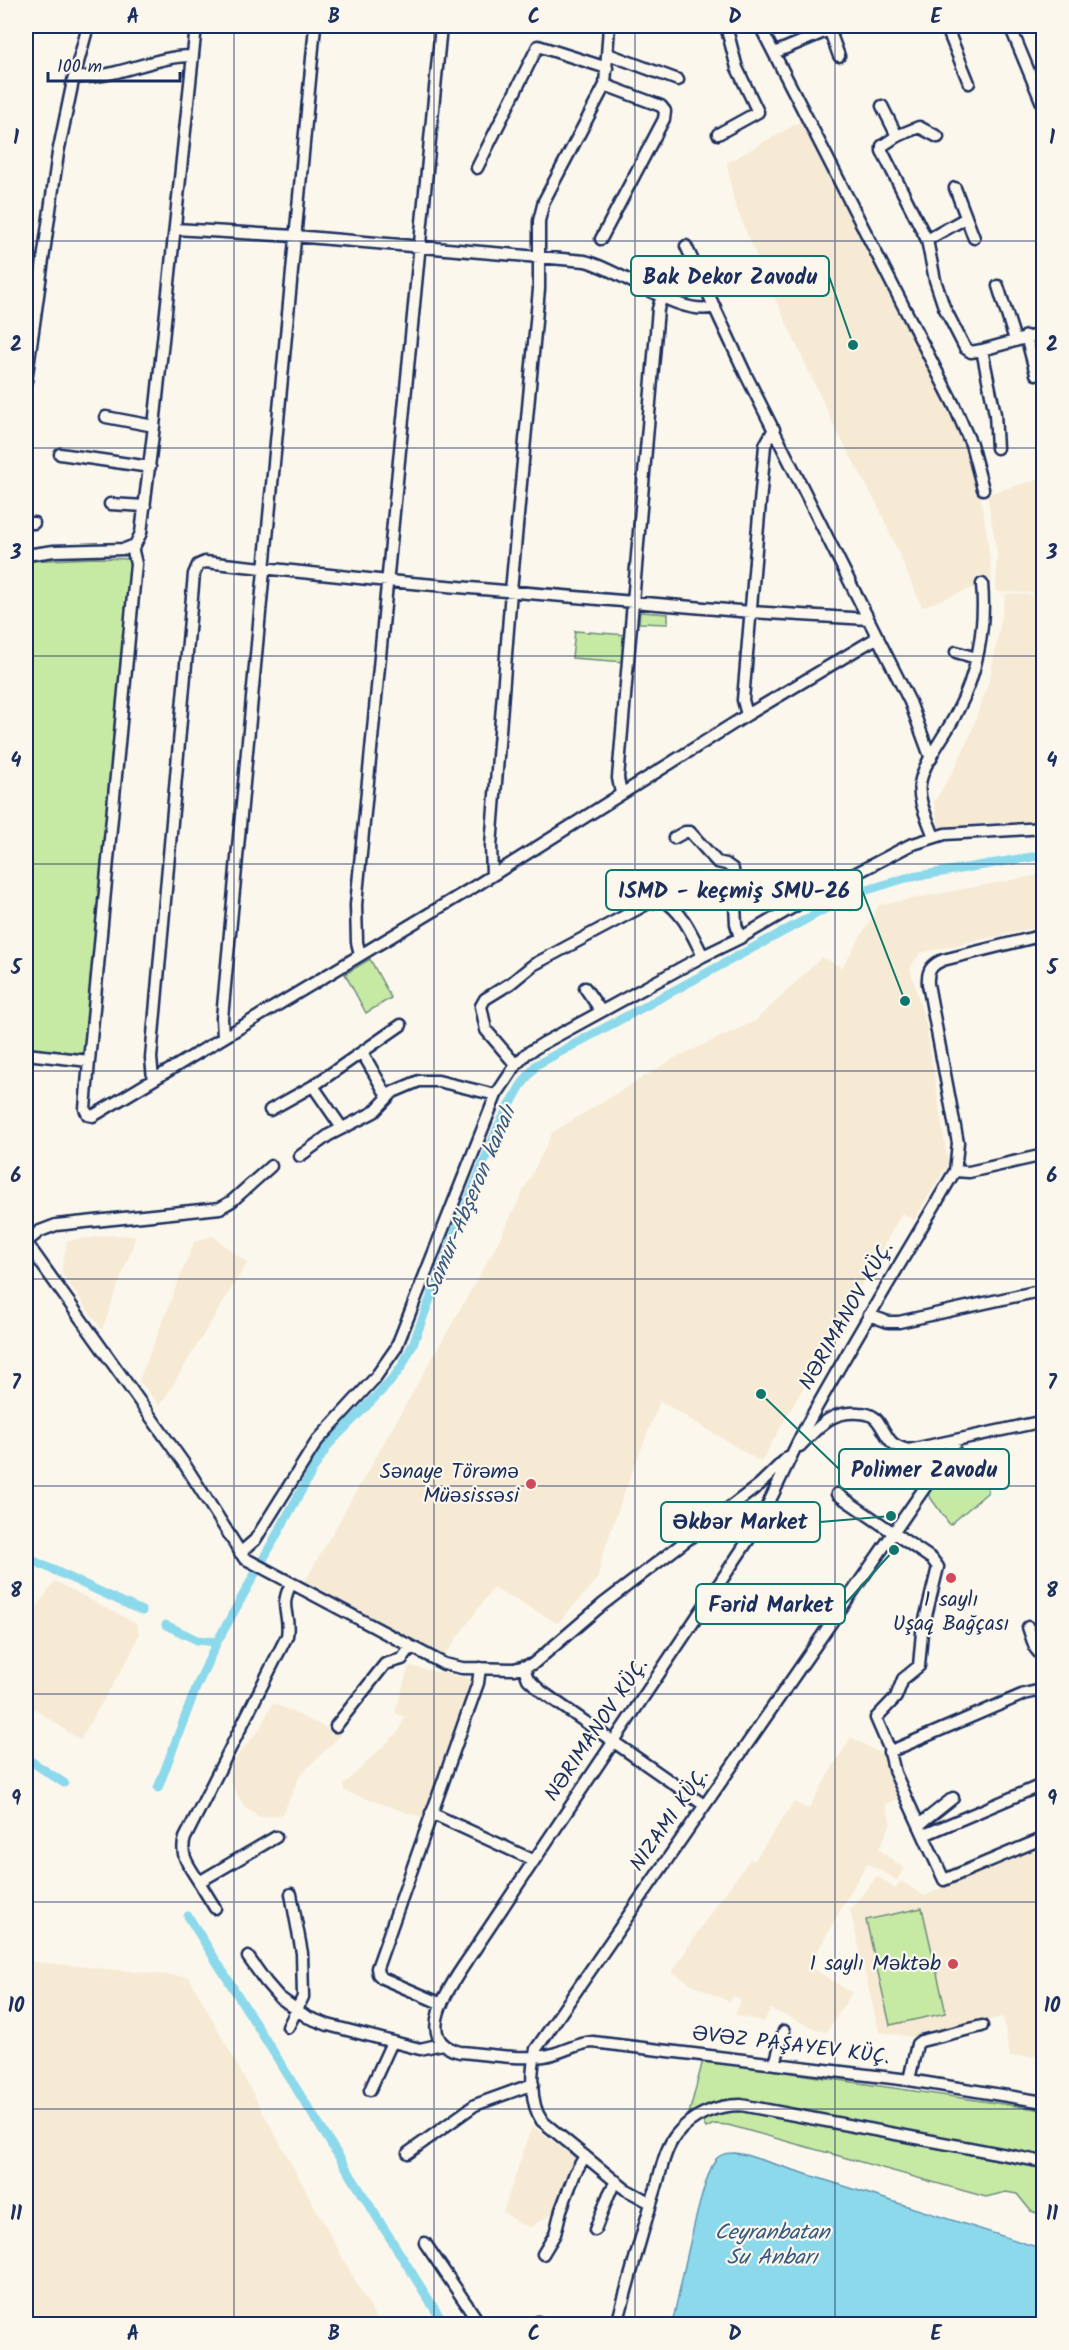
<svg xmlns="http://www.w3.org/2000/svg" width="1069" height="2350" font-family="Kalam,sans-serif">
<rect width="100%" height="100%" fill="#fbf7ec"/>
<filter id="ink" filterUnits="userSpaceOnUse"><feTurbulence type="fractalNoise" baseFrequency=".0167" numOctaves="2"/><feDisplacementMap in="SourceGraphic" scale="12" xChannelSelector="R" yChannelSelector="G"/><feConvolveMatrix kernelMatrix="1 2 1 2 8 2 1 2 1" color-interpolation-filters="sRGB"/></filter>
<g filter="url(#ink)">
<path fill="#f6ead4" d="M801,121L948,403L965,437L978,484L987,535L992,581L922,607L877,504L837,432L762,270L734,202L727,163Z
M1043,478V593L996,592L997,554L987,494Z
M1006,594L1043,595V822L1019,825L939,827L934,802L955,768L971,733L990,678Z
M1043,874V926L920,953L910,968L927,1029L948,1164L914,1220L902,1213L761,1462L660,1401L624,1493L603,1554L597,1580L558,1623L493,1588L444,1656L305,1581L494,1250L553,1132L673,1059L755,1021L822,957L842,968L879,905Z
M110,1235L136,1236L102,1330L61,1272L67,1241Z
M213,1236L247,1263L160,1406L139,1381L194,1242Z
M55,1581L137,1624L138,1629L139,1635L129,1657L80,1740L26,1703V1622Z
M409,1666L472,1679L426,1819L344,1791L343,1785L399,1731L405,1717L395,1713Z
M273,1703L341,1735L300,1775L283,1814L260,1817L245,1808L230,1781L232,1762L259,1730Z
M851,1737L883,1755L901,1798L885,1804L891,1823L879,1849L904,1869L897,1880L867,1863L809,1966L852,1993L826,2033L770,2009L764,2022L735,2015L741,1999L733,1996L730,2002L695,1986L672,1972L707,1918L750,1859L754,1861L794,1802L808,1809Z
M1043,1844V2056L1010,2057L1003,2017L913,2037L879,2032L850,1910L877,1876L895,1889L901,1881L924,1896Z
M26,1961L189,1977L379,2324H26Z
M532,2126L575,2158L555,2211L531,2227L520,2224L503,2212Z"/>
<path fill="#c6eaa4" stroke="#708c81" stroke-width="1.5" d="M94,558L133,559L86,1054H55L26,1050V561Z
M640,612L668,614V624L639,623Z
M575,631L627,635L625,662L572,658Z
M370,959L391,998L366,1013L345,974Z
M983,1463L988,1492L950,1525L927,1493L949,1464L957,1466Z
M922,1908L946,2013L890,2025L866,1920Z
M703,2060L1043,2110V2156L735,2099L722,2100L689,2114Z
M741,2110L1043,2169V2215L1031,2211L1017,2194L1006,2192L986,2197L728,2125L714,2124L706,2128L702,2120L727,2111Z"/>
<path fill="#8dd9ec" stroke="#5f95b3" stroke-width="1.5" d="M735,2153L746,2155L1043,2249V2324H672C679,2296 702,2173 717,2158C722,2153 729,2153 735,2153Z"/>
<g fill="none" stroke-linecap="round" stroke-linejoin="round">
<path stroke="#8dd9ec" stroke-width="9" d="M26,1565L34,1561L142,1611
M166,1625L197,1640L217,1642
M26,1758L64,1783
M158,1788L196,1688L217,1642L315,1466L329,1444L390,1382L402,1366L413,1344L455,1233L499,1125L520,1087L536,1065L851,895L906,878L1044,855
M188,1916L444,2324"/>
<g stroke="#1b2f5e" stroke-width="15">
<path id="minor" d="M760,26L954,405L971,444L983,489
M828,26L839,56
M878,26H884
M946,26L969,83
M1010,26L1044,108
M774,53L829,30
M608,54L678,80
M74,77C114,80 152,56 192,56
M882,106L897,136
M718,134L758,112L737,68L726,26
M477,168L538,46L607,68
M955,188L974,238
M966,218L927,240L935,280L944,307L965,348L971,352L982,350L1044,333
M175,229L295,236L585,261C622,270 680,318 715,307
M601,239L664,119L665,111L661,106L605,85
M927,240L882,151V146L897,136L919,127L938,137
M686,246L746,375L910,702L931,759
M998,286L1015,340
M1026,336L1036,374
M982,350L995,414L997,448
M26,381L58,153L73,81L88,26
M106,417L154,426
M60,454L150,467
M110,504L145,506
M26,523H34
M26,555L54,551L125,549L135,545L141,533L154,426L196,26
M956,652L976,658
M747,715L743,700L765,445L774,429
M621,793L618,778L658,309L662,296
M934,837C929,822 917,800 920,784C923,762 946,735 956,714C977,675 986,628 982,584
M674,838L685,832H690L717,862L726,864L733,869L736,924L740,938
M492,874L491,846L511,591L539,289V221L544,201L605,85L609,26
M1044,935L943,960C931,965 927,971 928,984L958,1143L955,1171C906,1254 856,1336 809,1421C788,1459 773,1499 751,1536L473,1952C457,1976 407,2040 460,2052C487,2054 517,2060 544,2056C561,2054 575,2043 593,2042L909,2080L1044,2102
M360,955L357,942L356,905L441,26
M585,988L601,1011
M223,1037L222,1018L315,26
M362,1052L387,1096
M26,1054L89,1061L136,564L132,547
M89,1061L85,1109L88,1115L93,1116L477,885L747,715L878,637
M516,1065L486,1030L481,1006L485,999L511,983L533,965L647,904L663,900C684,913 692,935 703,956
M153,1079L151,1058L194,574L198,565L205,562L388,581L751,612L868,619
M313,1086L342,1128
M270,1110L313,1086L401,1025
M300,1156L329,1135L374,1112L393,1092L419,1081H438L496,1095
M955,1171L969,1172L1044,1155
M26,1242L185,1465L244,1558L444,1664L462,1668L514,1669L533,1664L603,1604L759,1485L788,1457
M26,1242L40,1231L56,1225L220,1208L232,1201L271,1166
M869,1315L888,1322H899L1044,1290
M800,1446C819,1427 829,1411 859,1413C867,1413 875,1416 879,1423C890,1439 888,1445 909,1450L1044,1421
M837,1494L932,1559L938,1567L922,1632L919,1666L903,1679L896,1697L876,1718L889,1748L895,1773L944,1880L1044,1838
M240,1553L255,1540L317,1441L375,1378L396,1348L496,1095L516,1065L526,1054L542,1044L703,956L740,938L809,898L910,845L945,834L1044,828
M1028,1627L1035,1648L1044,1659
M524,1668L528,1679L541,1691L704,1805
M336,1726L385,1664L402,1659L410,1648
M889,1752L1024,1694L1037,1691L1044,1692
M431,1813L533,1860
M919,1825L953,1798
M924,1835L1044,1784
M276,1837L199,1882C190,1867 179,1856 185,1838L287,1636C291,1613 278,1609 291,1584
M199,1882L215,1908
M248,1957L266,1982L279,1997L307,2017L328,2025L420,2049L442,2044
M442,2004L382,1978L378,1974L377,1968L478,1683L480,1668
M288,2027L303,1997L302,1953L291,1894
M775,2064L784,2031
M909,2080L917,2044L921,2041L982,2026
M370,2090L392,2042
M408,2153L475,2105L533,2084
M651,2203L625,2189L542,2121C529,2103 531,2070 536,2049L957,1441
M595,2230L609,2194L616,2181
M425,2243L480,2324
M543,2254L555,2234L561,2210L575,2173L585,2156
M536,2324L538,2322
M617,2324C629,2280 641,2235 655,2191C661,2172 664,2150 676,2135C692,2115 716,2105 741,2105L1044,2162"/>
</g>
<use href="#minor" stroke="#fbf7ec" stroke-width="10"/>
</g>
</g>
<path fill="none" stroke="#1b2f5e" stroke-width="1.5" stroke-opacity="0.55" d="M234,26V2324M434,26V2324M635,26V2324M835,26V2324M26,241H1044M26,448H1044M26,656H1044M26,864H1044M26,1071H1044M26,1279H1044M26,1486H1044M26,1694H1044M26,1902H1044M26,2109H1044"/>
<g fill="#d1495b" stroke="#fbf7ec" stroke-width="2">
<circle cx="531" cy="1484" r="6"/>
<circle cx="951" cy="1578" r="6"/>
<circle cx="953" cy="1964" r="6"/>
</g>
<g text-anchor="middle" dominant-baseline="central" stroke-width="4.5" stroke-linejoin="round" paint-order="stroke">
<g font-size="21" fill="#1b2f5e" stroke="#fbf7ec">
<text transform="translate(847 1316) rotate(-60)">NƏRIMANOV KÜÇ.</text>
<text transform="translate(597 1730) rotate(-56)">NƏRIMANOV KÜÇ.</text>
<text transform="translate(670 1820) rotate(-55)">NIZAMI KÜÇ.</text>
<text transform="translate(791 2046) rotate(7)">ƏVƏZ PAŞAYEV KÜÇ.</text>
</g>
<g font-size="21" fill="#1b2f5e" stroke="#fbf7ec" text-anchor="end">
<text x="519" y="1472">Sənaye Törəmə<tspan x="519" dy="24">Müəsissəsi</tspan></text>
<text x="951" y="1600" text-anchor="middle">1 saylı<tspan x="951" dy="24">Uşaq Bağçası</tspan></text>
<text x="941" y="1964">1 saylı Məktəb</text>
</g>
<g font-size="22" font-style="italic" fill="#385a82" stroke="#fbf7ec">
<text transform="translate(471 1201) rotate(-67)">Samur-Abşeron kanalı</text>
<text x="772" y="2233">Ceyranbatan<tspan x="772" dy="25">Su Anbarı</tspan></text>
</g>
</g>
<path fill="none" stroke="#0f766e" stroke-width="2" d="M853 345L829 276M905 1001L862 890M761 1394L839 1469M891 1516L820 1522M894 1550L845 1604"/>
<g fill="#0f766e" stroke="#fbf7ec" stroke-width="2">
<circle cx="853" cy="345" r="6"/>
<circle cx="905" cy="1001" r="6"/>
<circle cx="761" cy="1394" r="6"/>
<circle cx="891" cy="1516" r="6"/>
<circle cx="894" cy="1550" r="6"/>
</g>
<g fill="#fbf7ec" stroke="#0f766e" stroke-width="2">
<rect x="631" y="256" width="198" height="40" rx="6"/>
<rect x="606" y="870" width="256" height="40" rx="6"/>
<rect x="839" y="1449" width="170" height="40" rx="6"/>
<rect x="661" y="1502" width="159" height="40" rx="6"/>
<rect x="696" y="1584" width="149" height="40" rx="6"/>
</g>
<g font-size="22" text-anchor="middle" font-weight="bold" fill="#1b2f5e">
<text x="730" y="284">Bak Dekor Zavodu</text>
<text x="734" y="898">ISMD - keçmiş SMU-26</text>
<text x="924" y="1477">Polimer Zavodu</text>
<text x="740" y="1529">Əkbər Market</text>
<text x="771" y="1612">Fərid Market</text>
</g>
<rect width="1069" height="2350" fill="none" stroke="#fbf7ec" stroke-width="66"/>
<path d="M48 72v9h132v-9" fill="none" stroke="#1b2f5e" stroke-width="3"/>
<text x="57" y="72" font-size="18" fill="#1b2f5e" stroke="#fbf7ec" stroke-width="4.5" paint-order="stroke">100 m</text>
<rect x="33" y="33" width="1003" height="2284" fill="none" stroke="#1b2f5e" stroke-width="2"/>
<g font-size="20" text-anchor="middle" font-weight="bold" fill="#1b2f5e">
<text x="133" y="23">A</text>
<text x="334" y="23">B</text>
<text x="534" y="23">C</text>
<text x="735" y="23">D</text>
<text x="936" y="23">E</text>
<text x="16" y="144">1</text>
<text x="1052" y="144">1</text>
<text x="16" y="351">2</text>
<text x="1052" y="351">2</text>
<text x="16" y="559">3</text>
<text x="1052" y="559">3</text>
<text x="16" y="767">4</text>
<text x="1052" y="767">4</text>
<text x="16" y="974">5</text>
<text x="1052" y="974">5</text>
<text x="16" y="1182">6</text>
<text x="1052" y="1182">6</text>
<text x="16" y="1389">7</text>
<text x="1052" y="1389">7</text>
<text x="16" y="1597">8</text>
<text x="1052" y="1597">8</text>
<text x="16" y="1805">9</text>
<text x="1052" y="1805">9</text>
<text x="16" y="2012">10</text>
<text x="1052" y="2012">10</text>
<text x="16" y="2220">11</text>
<text x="1052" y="2220">11</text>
<text x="133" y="2340">A</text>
<text x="334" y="2340">B</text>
<text x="534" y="2340">C</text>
<text x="735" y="2340">D</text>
<text x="936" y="2340">E</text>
</g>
</svg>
